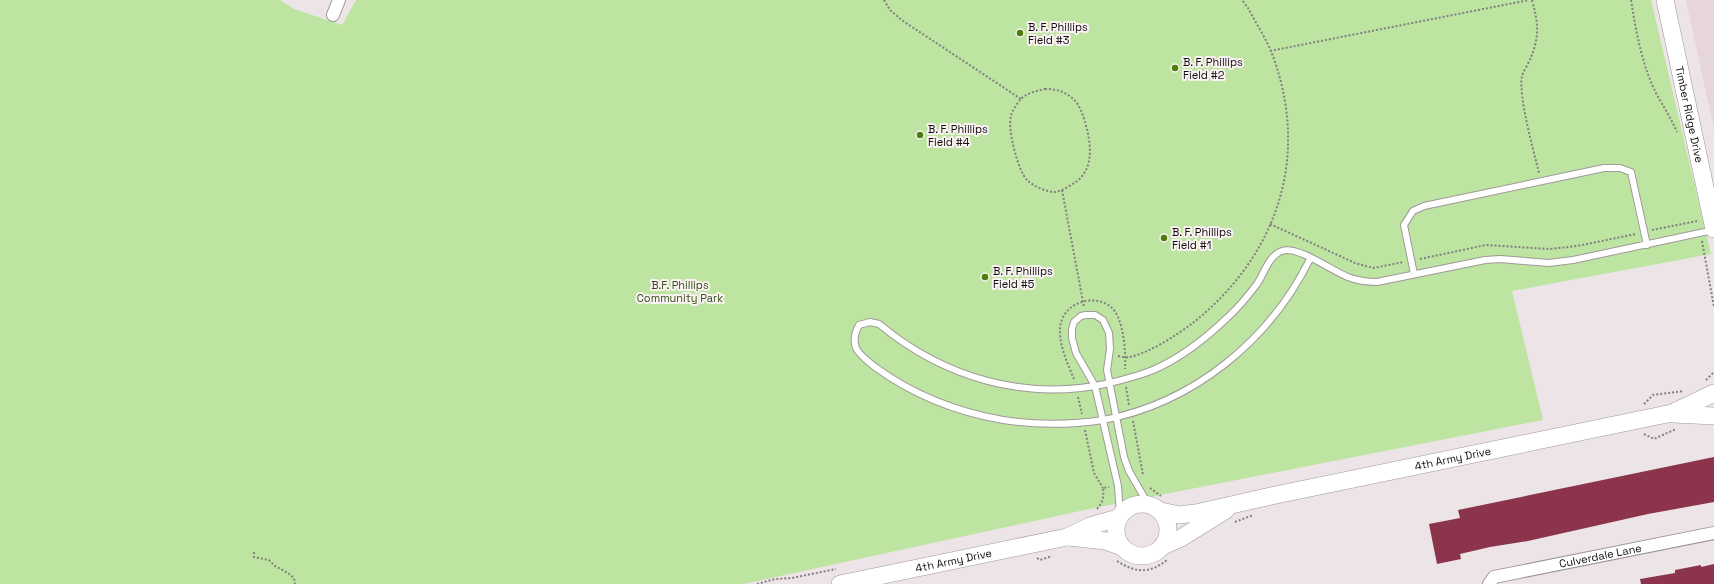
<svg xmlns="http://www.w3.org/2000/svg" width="1714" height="584" font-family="'Space Grotesk',sans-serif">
<rect width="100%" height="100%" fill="#ece4e6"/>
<path fill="#e7d6d9" d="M1686,0H1714V129L1695,42Z"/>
<path fill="#bee4a1" d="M0,0H280L294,9L342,25L356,0H1651L1711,254L1512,291L1543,420L1094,508L744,584H0Z"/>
<path fill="#8b344b" d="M1714,457V502L1648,514L1528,541L1490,547L1460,554L1461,559L1437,564L1429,524L1460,518L1458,510Z
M1714,564V584H1641L1640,579L1675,573V570L1701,565V567Z"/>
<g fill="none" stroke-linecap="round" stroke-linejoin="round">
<g stroke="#a09899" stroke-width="8">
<path id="lane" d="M1310,259C1270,340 1194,403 1103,420C1070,425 1035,425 1003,420C957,412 912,394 875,367C868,361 860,356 856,348C853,339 855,332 859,325L870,322L879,324C944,378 1026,402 1110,383C1124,379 1139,376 1153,370C1181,358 1205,339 1227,318C1238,308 1248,296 1257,284C1264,274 1269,255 1282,251C1297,245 1332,271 1348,277C1358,281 1367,282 1377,282L1485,260L1500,259L1549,263L1573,260L1714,230
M1414,274L1404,225L1413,211L1424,206L1604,168H1620L1631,172L1647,245
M1120,515L1118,486L1095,386L1076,353L1072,338V329L1074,322L1081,316L1086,315H1095L1103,320L1109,333L1110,349L1107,370L1124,457L1129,471L1148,504"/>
</g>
<g stroke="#a09899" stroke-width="14">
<g id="street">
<path d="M333,15L339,0"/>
<path id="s1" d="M1489,584L1494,577L1714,533"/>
</g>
</g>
<g stroke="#a09899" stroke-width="18">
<g id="secondary">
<path id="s2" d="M1665,0L1714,229"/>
<path d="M1674,414L1714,416"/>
<circle cx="1142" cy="530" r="26"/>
<path id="s3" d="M1161,511L1179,515L1196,513L1271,496L1672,413L1714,393"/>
<path d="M1069,537L1106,541L1122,547"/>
<path d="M1163,546L1181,538L1226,510"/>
<path id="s4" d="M840,584L1067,537L1090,526L1118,518"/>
</g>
</g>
<path stroke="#847e80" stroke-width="2" stroke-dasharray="2 2" stroke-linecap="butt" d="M884,0L890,10L903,21L1021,99
M1532,0C1538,22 1540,35 1531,57C1529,63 1524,70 1522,76C1518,96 1534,152 1539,173
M1631,0C1636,32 1642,65 1656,93C1663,106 1671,118 1677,132
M1270,51L1529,0
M1045,89C1053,89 1061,90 1068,95C1078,101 1082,111 1085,122C1092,146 1095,174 1069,186C1065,189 1060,191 1055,192C1046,192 1033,186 1027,180C1018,171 1007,128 1011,116C1012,111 1017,104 1020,100C1026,93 1036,91 1045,89Z
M1062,190L1084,307
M1270,224L1355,263L1373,268L1404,262
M1652,230L1697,221
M1702,241L1714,307
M1420,259L1486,245L1550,249L1577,246L1636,234
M1118,356C1122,357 1127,358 1130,357C1151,352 1177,335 1194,322C1275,257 1309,162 1275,62C1269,43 1257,25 1248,8L1242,0
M1074,379C1068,365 1059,345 1060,329C1061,304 1092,292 1111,307C1124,318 1126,353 1125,369
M1706,380L1714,372
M1126,387L1129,405
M1078,397L1082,414
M1644,404L1653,395L1684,391
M1133,421L1143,475
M1085,430L1094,473L1103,488
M1644,434L1654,439L1676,429
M1150,488L1161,496
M1097,509C1103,502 1104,497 1103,488L1109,487
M1235,522L1253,515
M254,552V557L269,560L275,566L288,573L294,578L295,584
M1037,558L1040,560L1052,556
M1117,561C1136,573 1149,574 1167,560
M757,584L775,579L792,578L836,569"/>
<use href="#lane" stroke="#fff" stroke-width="6"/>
<use href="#street" stroke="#fff" stroke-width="12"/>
<use href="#secondary" stroke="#fff" stroke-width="17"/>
</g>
<g fill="#4d7e0c" stroke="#faf2f3" stroke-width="1.5">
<circle cx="1020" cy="33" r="4"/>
<circle cx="1175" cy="68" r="4"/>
<circle cx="920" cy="135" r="4"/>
<circle cx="1164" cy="238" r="4"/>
<circle cx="985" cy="277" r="4"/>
</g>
<g text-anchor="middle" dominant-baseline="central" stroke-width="4" stroke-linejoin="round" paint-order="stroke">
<g font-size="11" fill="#100d0e" stroke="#faf2f3" text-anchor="start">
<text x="1028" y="27">B. F. Phillips<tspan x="1028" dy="13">Field #3</tspan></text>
<text x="1183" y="62">B. F. Phillips<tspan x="1183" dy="13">Field #2</tspan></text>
<text x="928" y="129">B. F. Phillips<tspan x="928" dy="13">Field #4</tspan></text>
<text x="1172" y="232">B. F. Phillips<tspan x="1172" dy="13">Field #1</tspan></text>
<text x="993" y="271">B. F. Phillips<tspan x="993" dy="13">Field #5</tspan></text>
</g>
<g font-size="11" fill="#100d0e" stroke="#faf2f3">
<text stroke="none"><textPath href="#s2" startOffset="117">Timber Ridge Drive</textPath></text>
<text stroke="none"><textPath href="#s3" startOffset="298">4th Army Drive</textPath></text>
<text stroke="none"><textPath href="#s1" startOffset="117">Culverdale Lane</textPath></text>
<text stroke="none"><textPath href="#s4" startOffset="116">4th Army Drive</textPath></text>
</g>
<g font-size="11" fill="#334f16" stroke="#faf2f3">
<text x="680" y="285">B.F. Phillips<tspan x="680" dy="13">Community Park</tspan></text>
</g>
</g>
</svg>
